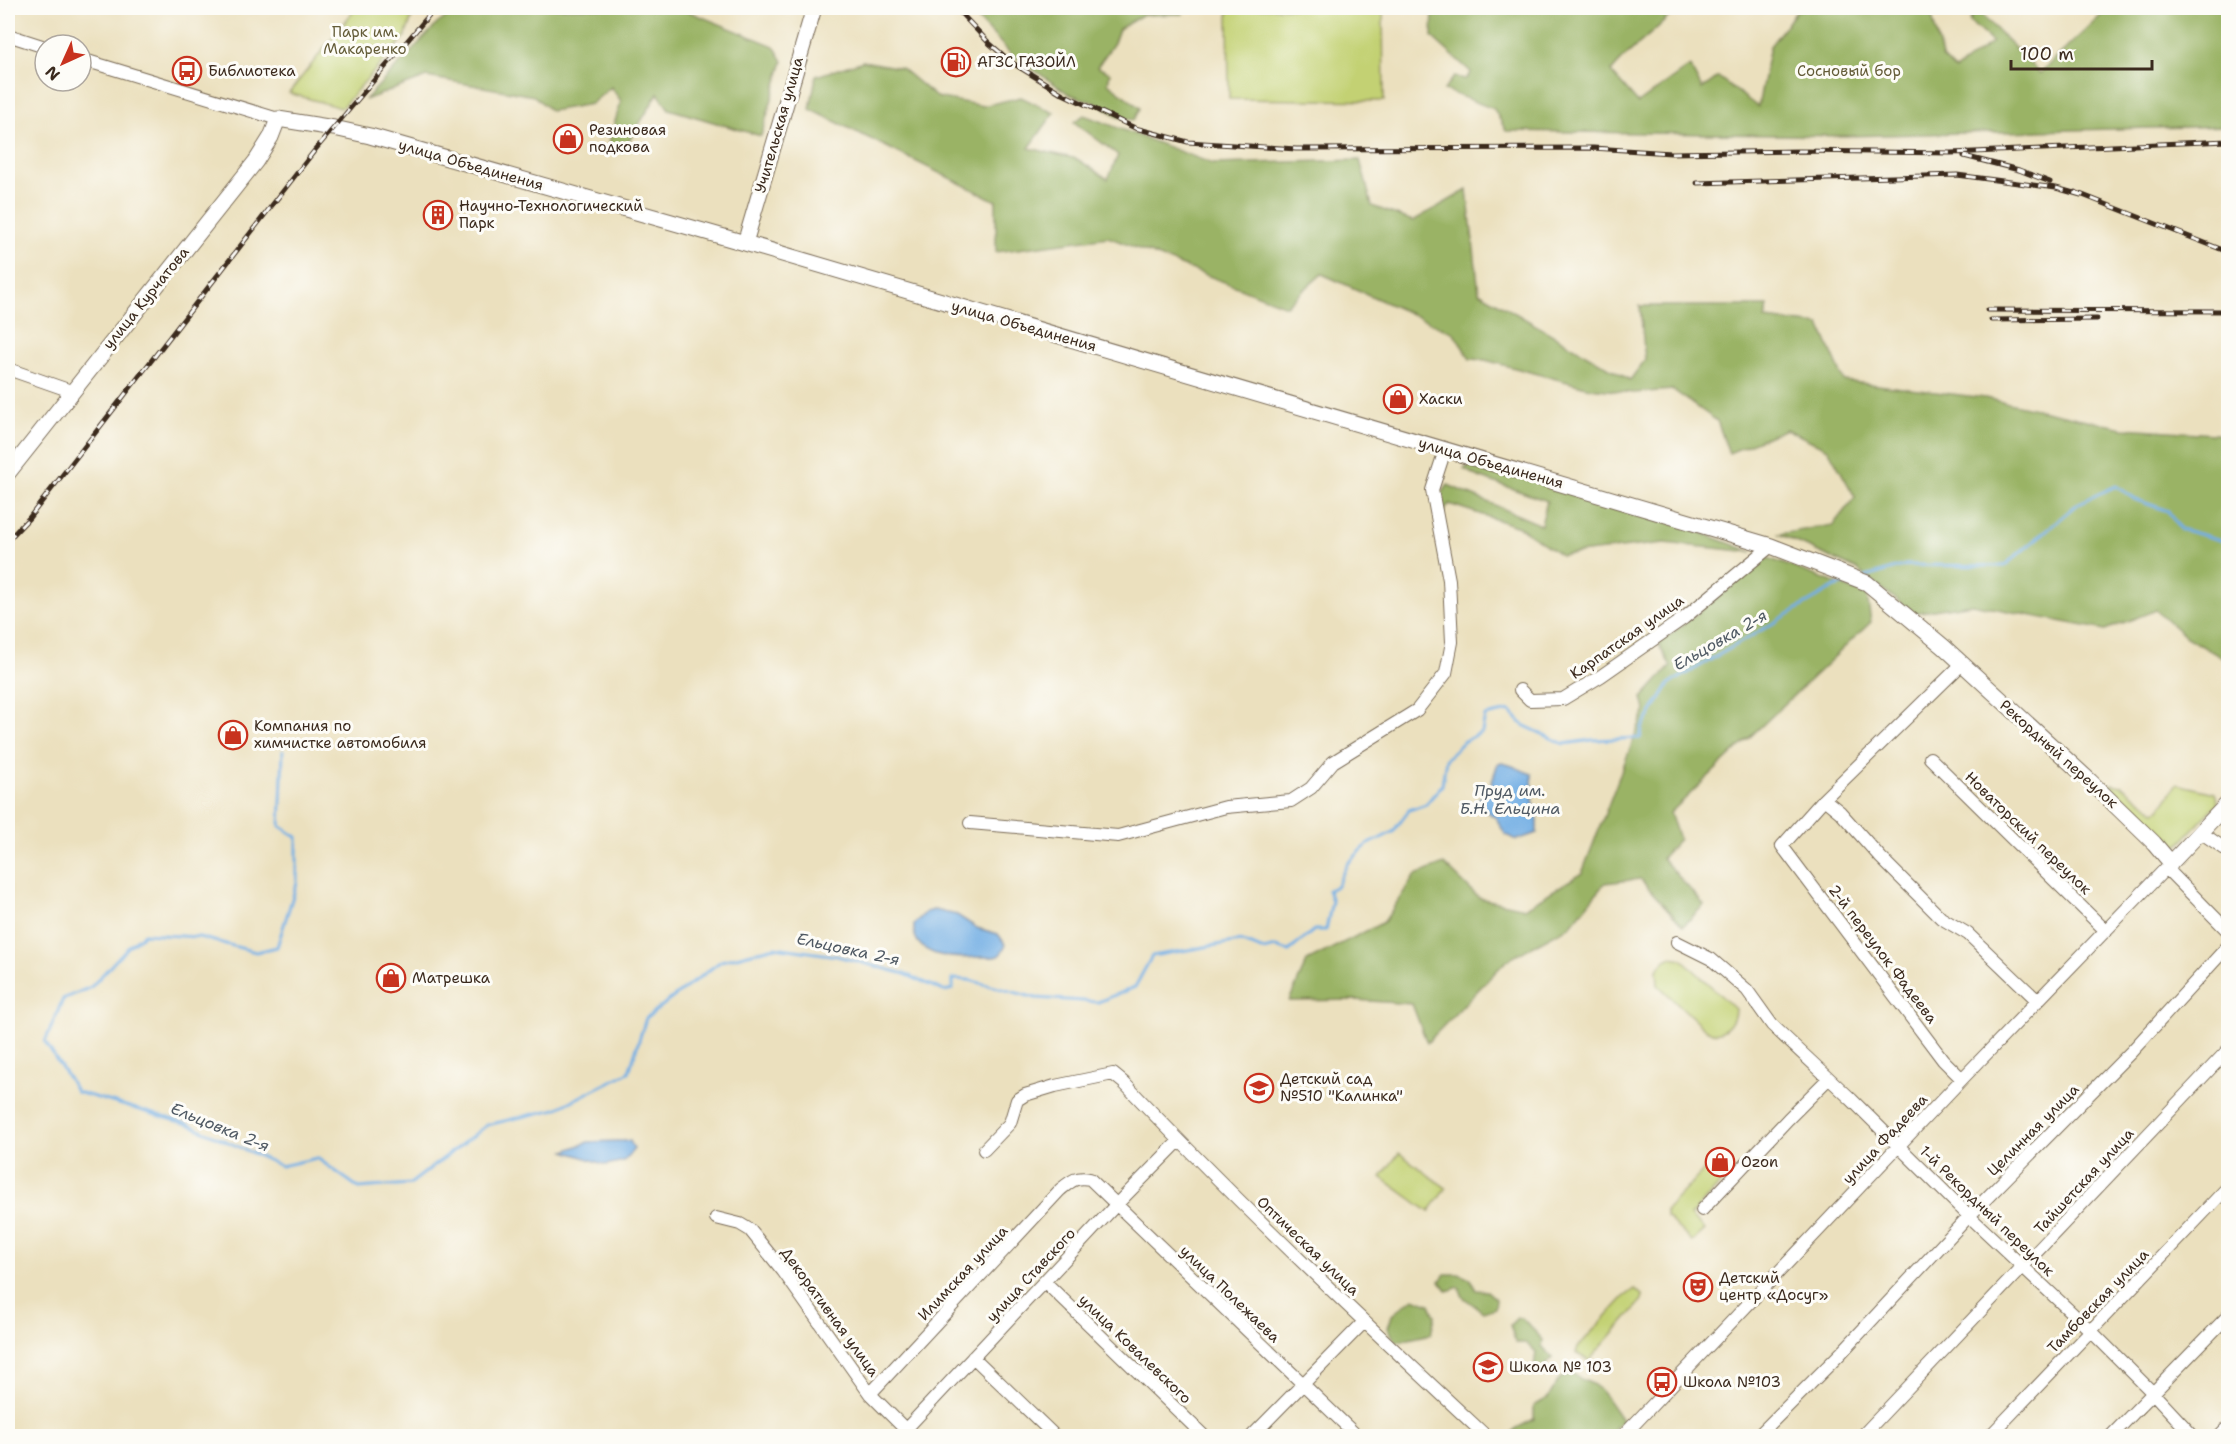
<svg xmlns="http://www.w3.org/2000/svg" width="2236" height="1444" font-family="'Shantell Sans',sans-serif">
<rect width="100%" height="100%" fill="#fdfcf7"/>
<filter id="ink" filterUnits="userSpaceOnUse"><feTurbulence type="fractalNoise" baseFrequency=".0167" numOctaves="2"/><feDisplacementMap in="SourceGraphic" scale="12" xChannelSelector="R" yChannelSelector="G"/><feConvolveMatrix kernelMatrix="1 2 1 2 8 2 1 2 1" color-interpolation-filters="sRGB"/></filter>
<filter id="wash" filterUnits="userSpaceOnUse"><feTurbulence type="fractalNoise" baseFrequency=".008" numOctaves="4" result="noise"/><feDisplacementMap in="SourceGraphic" scale="24" xChannelSelector="R" yChannelSelector="G"/><feGaussianBlur stdDeviation="1.35" result="paint"/><feColorMatrix in="noise" values="0 0 0 0 0 0 0 0 0 0 0 0 0 0 0 0 0 1.4 0 .05"/><feComposite in="paint" operator="in"/></filter>
<g filter="url(#wash)">
<rect width="100%" height="100%" fill="#ebe0be"/>
<path fill="#c3d173" stroke="#7f7e48" stroke-width="1.5" d="M356,8H415L405,37L341,108L289,93Z
M1228,8H1383L1384,101L1229,99Z
M2111,784L2122,786L2155,811L2160,809L2177,784L2215,793L2218,803L2175,849H2169L2107,787Z
M1672,957L1682,959L1735,1009C1735,1024 1721,1038 1706,1030L1658,985L1657,970L1665,960Z
M1399,1153L1446,1188L1429,1212L1381,1177Z
M1710,1164L1722,1177L1723,1181L1690,1216L1705,1230L1692,1242L1666,1216V1210Z
M1635,1289L1643,1296L1641,1302L1594,1355L1589,1361L1576,1353L1578,1347L1624,1297Z"/>
<path fill="#9ab365" stroke="#6a6e42" stroke-width="1.5" d="M458,8H680L774,46L783,61L761,136L669,109L658,93L623,151L608,146L621,101L611,87L591,104L551,111L534,96L427,77L365,100L437,24Z
M968,8H1096L1120,13L1130,11V8H1180L1183,14L1142,15L1119,29L1114,43L1097,67L1110,73L1108,83L1140,108L1134,120L1117,117L1101,105L1069,94L1011,54Z
M1431,8H1677C1657,32 1629,48 1611,72L1638,103L1690,66L1702,89L1718,77L1758,107L1770,46L1799,8H1930L1942,57L1955,70L1992,42L1970,22L1973,8H1975L2040,73L2109,8H2228V126L1847,136L1506,131L1494,109L1444,90L1454,77L1466,79L1471,72L1432,37L1433,10Z
M863,61L901,68L936,97L983,106L1021,97L1054,113L1029,148L1077,159L1108,179L1118,155L1074,122L1084,115L1213,164L1360,160L1372,206L1413,221L1467,190L1479,292L1630,380L1645,360L1640,306H1768L1765,319L1820,325L1844,381L1985,398L2123,428L2228,435V661L2186,637L2156,610L2105,630L1972,604L1914,613L1856,569L1779,534L1833,525L1855,497L1828,449L1786,429L1729,453L1717,421L1673,390L1633,393L1590,388L1485,360L1470,359L1454,333L1322,274L1286,306L1108,237L996,252V201L810,109L816,76Z
M1471,464L1668,520L1752,552L1664,543L1561,555L1519,527L1449,504L1440,518L1437,500L1448,485L1541,525L1547,501L1476,476L1464,469Z
M1768,558L1867,595L1871,622L1670,813L1679,839L1662,858L1704,905L1683,926L1640,879L1605,883L1570,926L1506,961L1427,1043L1412,1004L1356,1000L1289,1001L1307,961L1384,922L1415,875L1444,864L1479,898L1525,908L1582,873L1645,710L1642,698L1671,666L1658,644Z
M1445,1274H1459L1470,1279L1476,1290L1487,1291L1496,1299L1495,1308L1483,1312L1463,1297L1459,1287L1448,1291L1440,1281Z
M1413,1298L1430,1304L1435,1316L1431,1334L1396,1342L1388,1328L1392,1315Z
M1517,1318H1522L1543,1340L1542,1346L1553,1358L1544,1367L1534,1366L1536,1352L1527,1343H1516L1510,1325Z
M1573,1373C1581,1382 1585,1379 1594,1385C1605,1392 1614,1409 1622,1420L1608,1436H1510L1515,1429L1534,1419V1406L1548,1398L1560,1378Z"/>
<path fill="#73afe4" stroke="#576c81" stroke-width="1.5" d="M1498,763C1513,763 1518,770 1532,774L1533,800L1537,816V833L1517,840L1505,834L1496,818L1487,812L1478,799L1490,787Z
M934,910L957,915L977,928L998,934L1006,945C1004,949 1002,954 998,956C993,958 985,957 979,957C954,959 911,958 914,924L926,912Z
M617,1141H630L634,1149L624,1161L606,1165L565,1151L588,1142Z"/>
<g fill="none" stroke-linecap="round" stroke-linejoin="round">
<path stroke="#73afe4" stroke-width="3" d="M1866,577L1906,565L2004,566L2079,503L2116,486L2137,500L2168,511L2180,529L2228,542
M283,751L280,826L297,837V883L277,947L256,952L199,937L144,934L129,946L91,987L63,999L45,1042L77,1092L188,1124L281,1166L317,1158L359,1188L410,1184L487,1125L556,1109L629,1072L646,1018L721,961L775,947L837,956L905,974L944,991L953,989V979L969,980L1036,998L1098,1002L1135,987L1152,956L1240,941L1264,950L1276,947L1289,951L1314,930H1326L1332,901L1328,890L1337,886L1347,864L1367,845L1393,832L1409,810L1426,804L1442,785L1446,759L1463,742L1482,732L1485,716L1510,711L1523,725L1564,744L1592,740L1640,738L1642,728L1669,684L1835,587L1850,582"/>
</g>
</g>
<g filter="url(#ink)">
<g fill="none" stroke-linecap="round" stroke-linejoin="round">
<g stroke="#796a56" stroke-width="14">
<path id="minor" d="M8,35L45,47
M81,59L278,119
M8,369L71,391
M1961,665L1824,799L1782,846L1943,1060L1962,1079
M1520,690L1530,700L1563,699L1601,676L1684,618L1771,546
M1930,758L2106,931
M1824,799L1840,812L1881,858L1941,918L1968,934L2038,1001
M970,823L1118,836L1226,807L1291,801L1311,788L1333,762L1417,710L1446,673L1452,642L1449,580L1432,490L1445,450
M2199,834L2206,836L2228,851
M2171,863L2170,872L2228,931
M1677,942L1711,959L1747,990L1772,1025L1851,1099L1969,1216L2091,1331L2152,1392L2193,1436
M984,1150L1010,1123L1017,1100L1025,1095L1055,1086L1113,1074L1124,1083C1240,1205 1363,1321 1486,1436
M1702,1210L1788,1119L1828,1079
M716,1218L740,1224L750,1230L783,1271L870,1394L912,1436
M1046,1283L1204,1436
M973,1357L1055,1436
M870,1394L1060,1190C1071,1181 1076,1176 1090,1179L1357,1436
M905,1430L1116,1205L1179,1141
M1252,1436L1364,1322
M1623,1436L1962,1079L2171,863
M1758,1436L1841,1353L1969,1216L2132,1051L2228,946
M1862,1436L2228,1050
M1990,1436L2228,1187
M2111,1436L2228,1316
M2219,1436L2228,1427"/>
</g>
<g stroke="#796a56" stroke-width="17">
<path id="major" d="M745,243L814,8
M8,473L256,161L271,137L278,119L334,128L370,136L745,243L1771,546L1867,583L1944,647L2090,781L2154,843L2171,863L2228,803"/>
</g>
<use href="#minor" stroke="#fff" stroke-width="12"/>
<use href="#major" stroke="#fff" stroke-width="15"/>
<g stroke="#3b2a1e" stroke-width="5">
<path id="rail" d="M956,8L989,43L1011,62L1063,94L1135,128L1188,142L1296,149L1593,148L1671,153L1800,151L1951,153L2228,141
M1964,156L2019,170L2050,182
M1697,183L1957,175L2056,188L2081,195
M2075,192L2228,252
M1987,310L2228,311
M1991,320L2097,319
M8,540L29,518L315,150L435,8"/>
</g>
<use href="#rail" stroke="#fdfcf7" stroke-width="3" stroke-dasharray="9" stroke-linecap="butt"/>
</g>
</g>
<defs>
<g id="fuel-ring" transform="scale(1.5)"><circle r="9.5" fill="#fdfcf7" stroke="#c8321e" stroke-width="1.5"/><path d="M-5.5-6h7V0h2V4h1.3V-2.5L3-4.5l.8-.8L6-3V5H2.5V1h-1V6h-7ZM-4.2-4.7v3.2H.2V-4.7Z" fill="#c8321e"/></g>
<g id="bus-ring" transform="scale(1.5)"><circle r="9.5" fill="#fdfcf7" stroke="#c8321e" stroke-width="1.5"/><path d="M-5-6H5V4H4V6H2V4H-2V6H-4V4H-5ZM-3.5-4V0h7V-4ZM-3.5 1.2v1.5H-2V1.2ZM2 1.2v1.5H3.5V1.2Z" fill="#c8321e"/></g>
<g id="shop-ring" transform="scale(1.5)"><circle r="9.5" fill="#fdfcf7" stroke="#c8321e" stroke-width="1.5"/><path d="M-5-2.5h2.3a2.7 3.5 0 0 1 5.4 0H5L5.5 6h-11ZM-1.5-2.5h3a1.5 2.3 0 0 0-3 0Z" fill="#c8321e"/></g>
<g id="building-ring" transform="scale(1.5)"><circle r="9.5" fill="#fdfcf7" stroke="#c8321e" stroke-width="1.5"/><path d="M-4-6H4V6H1V3H-1V6H-4ZM-2.5-4.3h1.7v1.8h-1.7ZM.8-4.3h1.7v1.8H.8ZM-2.5-1h1.7V.8h-1.7ZM.8-1h1.7V.8H.8Z" fill="#c8321e"/></g>
<g id="school-ring" transform="scale(1.5)"><circle r="9.5" fill="#fdfcf7" stroke="#c8321e" stroke-width="1.5"/><path d="M0-5L7-2L0 1L-7-2ZM-4 1L0 2.5L4 1V4Q0 6-4 4Z" fill="#c8321e"/></g>
<g id="theatre-ring" transform="scale(1.5)"><circle r="9.5" fill="#fdfcf7" stroke="#c8321e" stroke-width="1.5"/><path d="M-5-5.5Q0-4 5-5.5V0Q5 5 0 6Q-5 5-5 0ZM-3.3-2.5H-1v1.5H-3.3ZM1-2.5H3.3v1.5H1ZM-2.8 1Q0 5.5 2.8 1Z" fill="#c8321e"/></g>
</defs>
<g fill-rule="evenodd">
<use href="#fuel-ring" x="956" y="62"/>
<use href="#bus-ring" x="187" y="71"/>
<use href="#shop-ring" x="568" y="139"/>
<use href="#building-ring" x="438" y="215"/>
<use href="#shop-ring" x="1398" y="399"/>
<use href="#shop-ring" x="233" y="735"/>
<use href="#shop-ring" x="391" y="978"/>
<use href="#school-ring" x="1259" y="1088"/>
<use href="#shop-ring" x="1720" y="1162"/>
<use href="#theatre-ring" x="1698" y="1287"/>
<use href="#school-ring" x="1488" y="1367"/>
<use href="#bus-ring" x="1662" y="1382"/>
</g>
<g text-anchor="middle" dominant-baseline="central" stroke-width="6" stroke-linejoin="round" paint-order="stroke">
<g font-size="15" fill="#645c38" stroke="#fdfcf7">
<text x="365" y="32">Парк им.<tspan x="365" dy="17">Макаренко</tspan></text>
<text x="1849" y="71">Сосновый бор</text>
</g>
<g font-size="15" fill="#3b2a1e" stroke="#fdfcf7" text-anchor="start">
<text x="977" y="62">АГЗС ГАЗОЙЛ</text>
<text x="208" y="71">Библиотека</text>
<text x="589" y="130">Резиновая<tspan x="589" dy="17">подкова</tspan></text>
<text x="459" y="206">Научно-Технологический<tspan x="459" dy="17">Парк</tspan></text>
<text x="1419" y="399">Хаски</text>
<text x="254" y="726">Компания по<tspan x="254" dy="17">химчистке автомобиля</tspan></text>
<text x="412" y="978">Матрешка</text>
<text x="1280" y="1079">Детский сад<tspan x="1280" dy="17">№510 "Калинка"</tspan></text>
<text x="1741" y="1162">Ozon</text>
<text x="1719" y="1278">Детский<tspan x="1719" dy="17">центр «Досуг»</tspan></text>
<text x="1509" y="1367">Школа № 103</text>
<text x="1683" y="1382">Школа №103</text>
</g>
<g font-size="15" fill="#3b2a1e" stroke="#fdfcf7">
<text transform="translate(779 125) rotate(-74)">Учительская улица</text>
<text transform="translate(471 165) rotate(16)">улица Объединения</text>
<text transform="translate(146 298) rotate(-51)">улица Курчатова</text>
<text transform="translate(1024 326) rotate(16)">улица Объединения</text>
<text transform="translate(1491 463) rotate(16)">улица Объединения</text>
<text transform="translate(1627 637) rotate(-35)">Карпатская улица</text>
<text transform="translate(2059 754) rotate(42)">Рекордный переулок</text>
<text transform="translate(2028 833) rotate(44)">Новаторский переулок</text>
<text transform="translate(1883 954) rotate(53)">2-й переулок Фадеева</text>
<text transform="translate(2033 1130) rotate(-45)">Целинная улица</text>
<text transform="translate(1885 1139) rotate(-47)">улица Фадеева</text>
<text transform="translate(2084 1181) rotate(-47)">Тайшетская улица</text>
<text transform="translate(1987 1211) rotate(44)">1-й Рекордный переулок</text>
<text transform="translate(1308 1246) rotate(44)">Оптическая улица</text>
<text transform="translate(963 1273) rotate(-47)">Илимская улица</text>
<text transform="translate(1031 1275) rotate(-47)">улица Ставского</text>
<text transform="translate(1230 1294) rotate(44)">улица Полежаева</text>
<text transform="translate(2098 1301) rotate(-46)">Тамбовская улица</text>
<text transform="translate(830 1312) rotate(54)">Декоративная улица</text>
<text transform="translate(1135 1349) rotate(44)">улица Ковалевского</text>
</g>
<g font-size="16" font-style="italic" fill="#4f5963" stroke="#fdfcf7">
<text transform="translate(1720 640) rotate(-30)">Ельцовка 2-я</text>
<text x="1510" y="790">Пруд им.<tspan x="1510" dy="18">Б.Н. Ельцина</tspan></text>
<text transform="translate(848 949) rotate(12)">Ельцовка 2-я</text>
<text transform="translate(220 1127) rotate(22)">Ельцовка 2-я</text>
</g>
</g>
<rect width="2236" height="1444" fill="none" stroke="#fdfcf7" stroke-width="30"/>
<g transform="translate(63 63) rotate(225)"><circle r="28" fill="#fdfcf7" stroke="#afa8a0" stroke-width="1.5"/>
<path d="M0-4.5L10 22L0 15L-10 22Z" fill="#c8321e"/>
<text y="-9" font-size="16" font-weight="bold" text-anchor="middle" fill="#3b2a1e">N</text>
</g>
<path d="M2011 60v9h141v-9" fill="none" stroke="#3b2a1e" stroke-width="3"/>
<text x="2020" y="60" font-size="18" fill="#3b2a1e" stroke="#fdfcf7" stroke-width="4.5" paint-order="stroke">100 m</text>
</svg>
